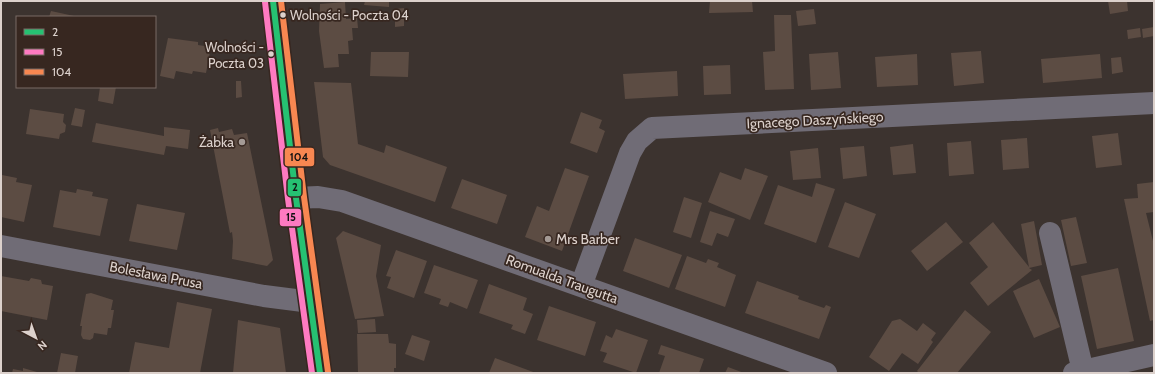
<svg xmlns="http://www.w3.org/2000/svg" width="1155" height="374" font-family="Cabin,sans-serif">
<rect width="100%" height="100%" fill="#3c332f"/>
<path fill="#5c4c43" d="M365,1H389V7L364,5Z
M710,1H752L753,12L709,13Z
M1108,1H1127L1128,11L1110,14Z
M345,2L346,19L357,18L358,28H352L353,40L348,41L349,54H338L339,67L324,68L319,31L320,4Z
M404,8V26L395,27V9Z
M814,9L816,24L798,26L796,11Z
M51,11L74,16V17H49Z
M774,15H791L794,89L765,90L763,52L775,51Z
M1154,27V36L1143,38L1142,29Z
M1140,28L1141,37L1128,39L1127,30Z
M168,38L198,42V45L211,47L206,73L193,71L192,74L176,71L174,79L160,76Z
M981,51L984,83L954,86L951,53Z
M371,52H409L408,77L370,76Z
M838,52L841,88L811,90L809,54Z
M917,54L918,85L877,87L875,57Z
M1100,54L1102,78L1043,83L1041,59Z
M1121,57L1123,72L1112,74L1111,58Z
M730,65L731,94L704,95L703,66Z
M677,71L678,96L625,99L623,74Z
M236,81H241L242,97L236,98Z
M314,82L351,83L358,144L384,153L386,145L447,167L435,202L330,165L323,157Z
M100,87H116L113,104L98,101Z
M75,108L85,110L82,127L71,125Z
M30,109L64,114L63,122L66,125L65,132L60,134L59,139L26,134Z
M581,112L602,120L599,128L605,131L597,153L570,143Z
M96,123L164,136V127L190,130L188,149L166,146L164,155L92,142Z
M218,128L219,132L232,129L234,135L247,133L273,260L267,266L232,259L233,241L232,232L230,233L210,130Z
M1118,133L1122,165L1096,168L1092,136Z
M1027,138L1029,168L1003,170L1001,140Z
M971,141L974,174L949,176L947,143Z
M913,144L916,173L893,175L890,147Z
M864,146L867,176L843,179L840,148Z
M818,148L821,178L793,180L790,151Z
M565,168L589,176L562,251L525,237L537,206L549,211Z
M745,168L768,176L750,220L708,202L720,172L741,180Z
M2,175L17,178L16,182L32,185L24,222L1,217Z
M462,179L507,195L497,224L451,208Z
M1154,182V212L1146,213L1154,245V320L1150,321L1124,199L1138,198L1137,184Z
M816,183L835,189L816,243L764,224L778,185L812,197Z
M77,189L93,192L92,196L108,199L100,236L53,227L60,190L76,193Z
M684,197L702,203L691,238L673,232Z
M845,202L876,214L859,258L828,247Z
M137,204L185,213L177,250L129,241Z
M710,211L735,219L728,237L717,233L712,246L700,242Z
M1076,217L1087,263L1071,266L1061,220Z
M1034,221L1042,265L1029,268L1032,270L988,306L970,283L988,267L969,243L993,222L1029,267L1021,224Z
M946,222L963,242L927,271L911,251Z
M343,231L381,245L376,276L384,316L355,319L336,238Z
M635,238L682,255L669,288L623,271Z
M396,250L427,261L414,298L387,288L391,277L386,276Z
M687,256L706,263L708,259L719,263L717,267L736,275L725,307L675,289Z
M434,265L478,280L467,309L450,302L448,307L439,304L441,299L424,293Z
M1118,268L1134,341L1097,349L1081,276Z
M1,276L29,281L31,278L41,280L42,284L53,286L47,320L1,311Z
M1039,279L1060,327L1034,338L1013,291Z
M757,281L799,296L798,299L824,308L826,305L831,307L819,339L745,313Z
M489,284L527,298L523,310L533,314L525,334L511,329L513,325L479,313Z
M91,293L113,300L111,310H114L111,328H108L107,335L94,333L93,338L90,340L83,339L81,335L82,326H80L86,294Z
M177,302L212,309L200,373H129L135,342L169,348Z
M549,306L596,322L585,356L537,340Z
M965,310L991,332L957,373H919L917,371Z
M375,319L376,332L358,333L357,320Z
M900,319L917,331L923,323L936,333L931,340L933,342L918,364L902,353L889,371L869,357L892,321Z
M238,320L280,328L286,373H233Z
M616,329L648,340L636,373L603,362L607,353L600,351L606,335L612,338Z
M357,334H388L389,343L396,344V368H394V373H358Z
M412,335L430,341L424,361L405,354Z
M661,345L704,359L699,373H659L665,356L658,354Z
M61,353L78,356L75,373H57Z
M495,358L536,373H489Z
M728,367L744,373H725Z
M23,368L37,372V373H12L13,369L23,371Z"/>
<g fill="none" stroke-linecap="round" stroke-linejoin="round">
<path stroke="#706c76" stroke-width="22" d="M273,1L296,198L320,373
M296,198L318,197L342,201L826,373
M1050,233L1083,371
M1,246L264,296L311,302
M581,286L630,153L637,141L652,128L1154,103
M1074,373L1154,355"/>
<g stroke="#372720" stroke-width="9">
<path id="bus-1" d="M273,1L296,198L320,373"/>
</g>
<g stroke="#372720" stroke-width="9">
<path id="bus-2" d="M265,2L288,199L312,373"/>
</g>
<g stroke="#372720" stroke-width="9">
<path id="bus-3" d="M281,1L304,197L328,372"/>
</g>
<use href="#bus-1" stroke="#26c172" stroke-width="6"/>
<use href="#bus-2" stroke="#fe7ac1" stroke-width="6"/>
<use href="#bus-3" stroke="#f88751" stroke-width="6"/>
</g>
<g fill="#dcd1cc" stroke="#372720" stroke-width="1.5">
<circle cx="283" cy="15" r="3.5"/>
<circle cx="271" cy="54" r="3.5"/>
</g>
<g fill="#a49a95" stroke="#372720" stroke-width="1.5">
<circle cx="242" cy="142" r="4"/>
<circle cx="548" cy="239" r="4"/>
</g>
<g text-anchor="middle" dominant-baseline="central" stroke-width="3.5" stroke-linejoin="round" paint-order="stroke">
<g font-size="13" fill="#dcd1cc" stroke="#372720" text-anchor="start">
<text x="290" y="15">Wolności - Poczta 04</text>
<text x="264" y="47" text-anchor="end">Wolności -<tspan x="264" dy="16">Poczta 03</tspan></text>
</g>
<g font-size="14" fill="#dcd1cc" stroke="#372720">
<text transform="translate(815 120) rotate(-3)">Ignacego Daszyńskiego</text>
<text transform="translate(156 275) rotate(11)">Bolesława Prusa</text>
<text transform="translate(562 279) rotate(20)">Romualda Traugutta</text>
</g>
<g font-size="14" fill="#dcd1cc" stroke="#372720" text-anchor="end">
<text x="234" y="142">Żabka</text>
<text x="556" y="239" text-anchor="start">Mrs Barber</text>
</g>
</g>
<g stroke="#372720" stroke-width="1.5">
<rect x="284" y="147" width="31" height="20" rx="4" fill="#f88751"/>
<rect x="287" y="178" width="15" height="19" rx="4" fill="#26c172"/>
<rect x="279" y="208" width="23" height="19" rx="4" fill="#fe7ac1"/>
</g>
<g font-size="11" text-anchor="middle" font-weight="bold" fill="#111">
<text x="299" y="161">104</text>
<text x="295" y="191">2</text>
<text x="291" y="221">15</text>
</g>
<rect width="1155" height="374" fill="none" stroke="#dcd1cc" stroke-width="4"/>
<rect x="16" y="16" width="140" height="72" fill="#372720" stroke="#796b65"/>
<rect x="24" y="29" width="20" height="6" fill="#26c172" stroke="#796b65"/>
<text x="52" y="36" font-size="12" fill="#dcd1cc">2</text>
<rect x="24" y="49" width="20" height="6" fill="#fe7ac1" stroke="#796b65"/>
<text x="52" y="56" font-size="12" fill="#dcd1cc">15</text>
<rect x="24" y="69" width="20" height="6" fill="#f88751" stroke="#796b65"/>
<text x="52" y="76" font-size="12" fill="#dcd1cc">104</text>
<g transform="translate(36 338) rotate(139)" stroke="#372720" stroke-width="3" paint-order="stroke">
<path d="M0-3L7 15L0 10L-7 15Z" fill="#dcd1cc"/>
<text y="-6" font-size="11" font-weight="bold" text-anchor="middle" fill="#dcd1cc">N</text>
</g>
</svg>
